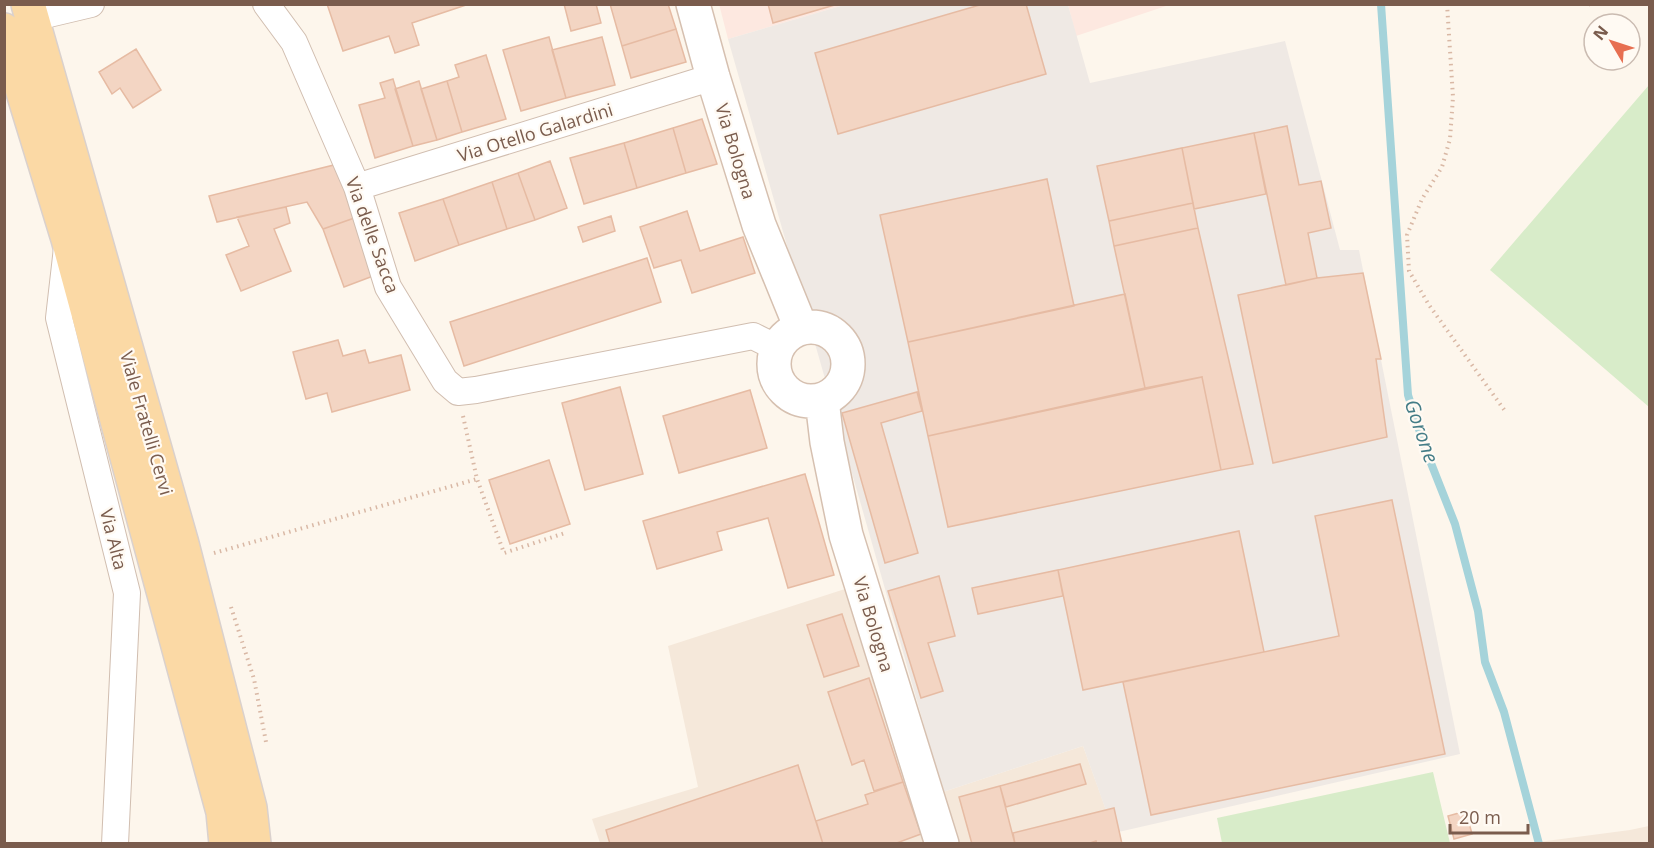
<svg xmlns="http://www.w3.org/2000/svg" width="1654" height="848" font-family="'Open Sans',sans-serif">
<rect width="100%" height="100%" fill="#fdf6ec"/>
<path fill="#f5e8da" d="M845,589L944,843H600L592,819L698,787L668,646Z
M1083,746L1114,832L1123,843H960L943,792Z
M1649,826V843H1531L1630,830Z"/>
<path fill="#fde8e0" d="M719,4L844,5L728,39Z
M1068,4L1169,5L1076,36Z"/>
<path fill="#efe9e4" d="M844,5H1068L1090,83L1285,41L1340,250H1359L1460,754L1114,833L1083,746L943,792L728,39Z"/>
<path fill="#d8ecc9" d="M1649,85V407L1490,270Z
M1433,772L1450,843H1222L1217,818Z"/>
<g fill="none" stroke-linecap="round" stroke-linejoin="round">
<path stroke="#a5d3da" stroke-width="8" d="M1381,4L1408,395L1425,448L1455,524L1478,611L1485,662L1504,712L1539,844"/>
</g>
<path fill="#f3d5c3" stroke="#e6bba3" stroke-width="1.5" d="M327,4H469L412,23L419,45L395,53L389,36L343,51Z
M564,4H596L601,23L571,31Z
M610,4H668L676,29L622,46Z
M768,4H838L773,23Z
M983,4H1026L1046,74L838,134L815,53Z
M676,29L686,62L631,78L622,46Z
M549,37L566,98L521,111L503,50Z
M602,37L615,85L566,98L552,50Z
M136,49L161,90L133,108L120,88L112,94L99,72Z
M486,55L506,119L462,132L447,81L459,77L455,65Z
M393,79L413,146L375,158L359,105L385,98L380,83Z
M419,81L437,140L413,146L395,89Z
M447,81L462,132L437,140L421,89Z
M702,119L717,164L686,173L673,128Z
M1287,126L1299,185L1321,181L1331,228L1308,233L1317,278L1286,285L1254,133Z
M673,128L686,173L637,188L624,143Z
M1254,133L1266,194L1194,209L1182,148Z
M624,143L637,188L584,204L570,158Z
M1182,148L1193,203L1109,221L1097,166Z
M550,161L567,208L535,220L518,173Z
M338,164L360,216L323,229L307,202L217,222L209,196Z
M518,173L535,220L507,229L492,182Z
M1047,179L1074,306L908,342L880,215Z
M492,182L507,229L459,245L443,199Z
M443,199L459,245L415,261L399,213Z
M1193,203L1198,228L1114,246L1109,221Z
M286,207L290,223L274,229L291,271L241,291L226,255L249,246L237,217Z
M687,211L700,251L743,237L755,273L692,293L681,260L654,268L640,227Z
M360,216L381,273L344,287L323,229Z
M611,216L615,231L583,242L578,227Z
M1198,228L1253,464L1221,470L1202,377L1145,388L1114,246Z
M647,258L661,302L464,366L450,322Z
M1363,273L1381,359H1376L1387,437L1273,463L1238,295L1317,278Z
M1125,294L1145,388L928,436L908,342Z
M338,340L343,356L365,350L369,363L401,355L410,390L332,412L327,393L306,399L293,352Z
M1202,377L1221,470L948,527L928,436Z
M620,387L643,474L585,490L562,403Z
M750,390L767,448L679,473L663,416Z
M917,392L922,411L881,423L918,553L885,563L842,413Z
M549,460L570,524L510,544L489,480Z
M805,474L834,575L788,588L768,518L717,532L722,550L657,569L643,521Z
M1392,500L1445,754L1151,815L1123,682L1339,636L1315,516Z
M1239,531L1264,652L1083,690L1058,570Z
M1058,570L1063,596L978,614L972,588Z
M939,576L955,636L928,643L943,691L921,698L888,591Z
M842,614L859,666L824,677L807,625Z
M869,678L903,782L874,791L864,760L852,765L828,692Z
M1080,764L1086,784L1006,807L1000,786Z
M798,765L823,844H610L606,830Z
M903,782L921,834L894,844H823L816,821L868,804L865,795Z
M1000,786L1015,844H972L959,797Z
M1114,808L1122,844H1097L1096,841L1087,844H1015L1013,833Z
M1466,811L1472,834L1454,839L1448,816Z"/>
<g fill="none" stroke-linecap="round" stroke-linejoin="round">
<g stroke="#d1beb0" stroke-width="28">
<path id="street" d="M266,4L294,42L357,187L388,287L445,381L458,392L476,390L753,336L777,348
M32,18L91,4
M357,187L713,77
M67,248L59,318L127,593L115,844"/>
</g>
<g stroke="#d6c0b0" stroke-width="36">
<path id="secondary" d="M693,4L713,77L759,225L801,328
M774 364a37 37 0 1 1 74 0a37 37 0 1 1-74 0Z
M822,400L827,442L846,535L942,844"/>
</g>
<g stroke="#dad1cd" stroke-width="36">
<path id="primary" d="M28,4L182,544L250,808L254,844
M4,30L68,239L223,812L226,844"/>
</g>
<path stroke="#d9b8a5" stroke-width="4" stroke-dasharray="1.5 4.5" stroke-linecap="butt" d="M1447,4L1453,97L1450,139L1442,167L1422,199L1407,235L1409,271L1429,305L1505,411
M1590,4L1592,6
M463,416L477,479L504,553L565,533
M214,553L477,479
M231,607L254,679L266,742"/>
<use href="#street" stroke="#fff" stroke-width="26"/>
<use href="#secondary" stroke="#fff" stroke-width="33"/>
<use href="#primary" stroke="#fbd9a5" stroke-width="33"/>
</g>
<g text-anchor="middle" dominant-baseline="central" stroke-width="4.5" stroke-linejoin="round" paint-order="stroke">
<g font-size="18" fill="#7a5c4d" stroke="#fffaf3">
<text transform="translate(535 132) rotate(-17)">Via Otello Galardini</text>
<text transform="translate(736 151) rotate(73)">Via Bologna</text>
<text transform="translate(373 235) rotate(70)">Via delle Sacca</text>
<text transform="translate(147 423) rotate(74)">Viale Fratelli Cervi</text>
<text transform="translate(114 539) rotate(76)">Via Alta</text>
<text transform="translate(874 624) rotate(73)">Via Bologna</text>
</g>
<g font-size="20" font-style="italic" fill="#437c86" stroke="#fffaf3">
<text transform="translate(1422 431) rotate(71)">Gorone</text>
</g>
</g>
<rect width="1654" height="848" fill="none" stroke="#7a5c4d" stroke-width="12"/>
<g transform="translate(1612 42) rotate(309)"><circle r="28" fill="#fffaf3" stroke="#cabbb1" stroke-width="1.5"/>
<path d="M0-4.5L10 22L0 15L-10 22Z" fill="#e76f51"/>
<text y="-9" font-size="16" font-weight="bold" text-anchor="middle" fill="#7a5c4d">N</text>
</g>
<path d="M1450 824v9h78v-9" fill="none" stroke="#7a5c4d" stroke-width="3"/>
<text x="1459" y="824" font-size="18" fill="#7a5c4d" stroke="#fffaf3" stroke-width="4.5" paint-order="stroke">20 m</text>
</svg>
